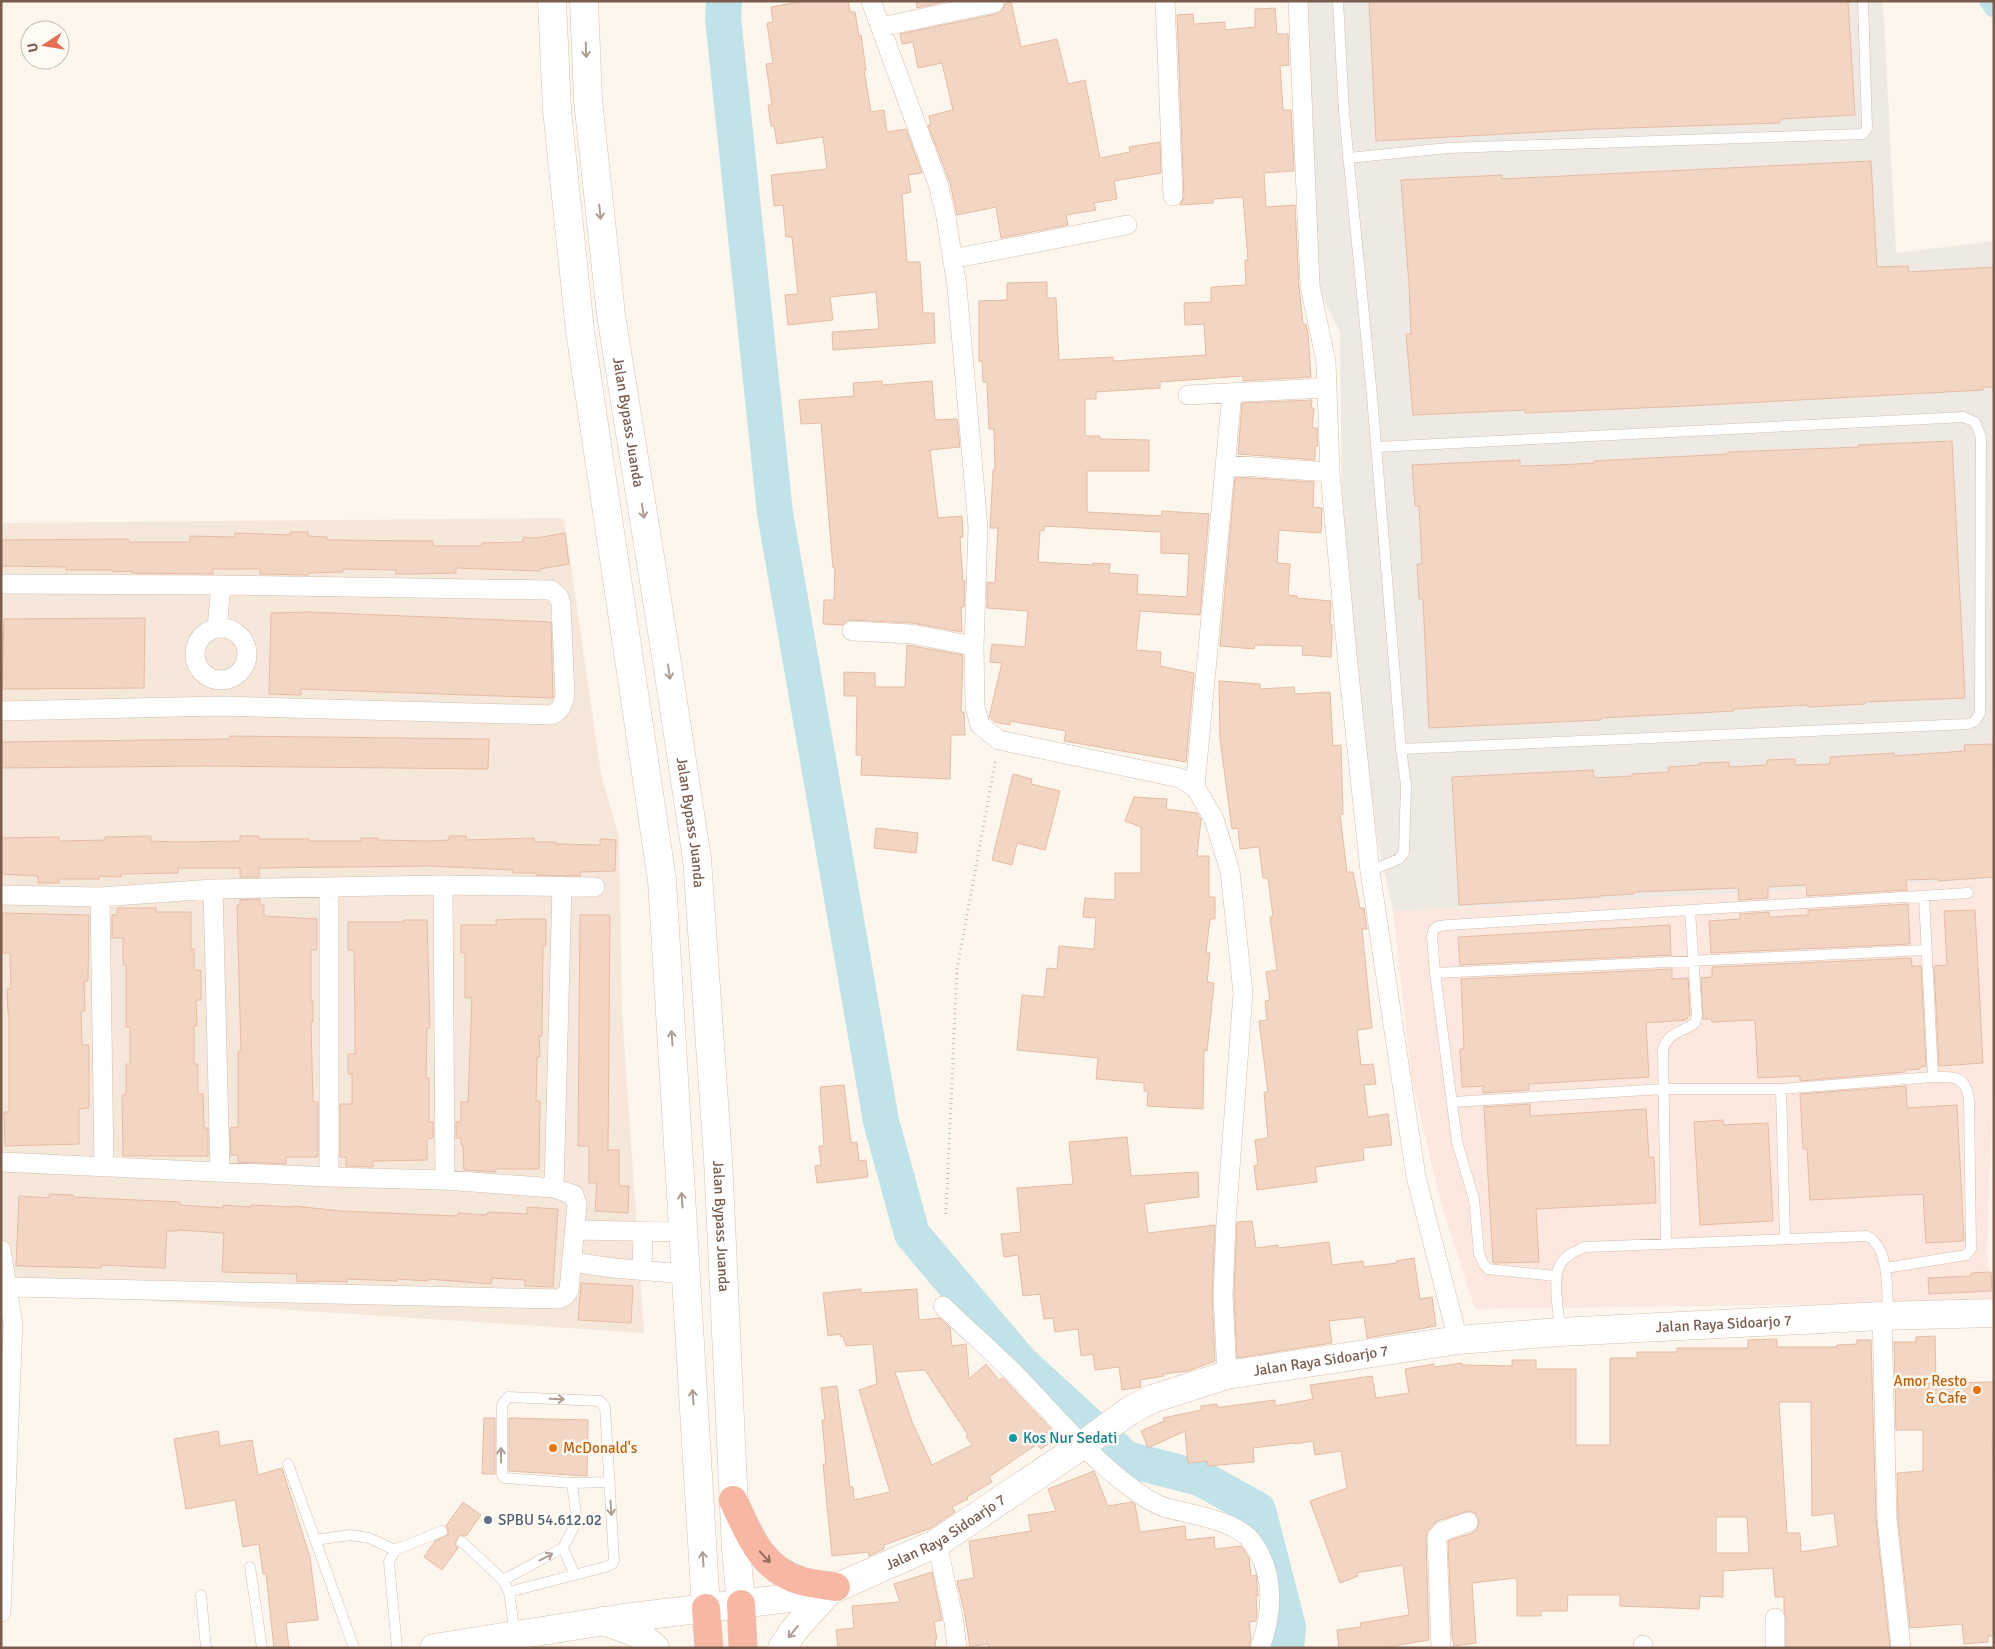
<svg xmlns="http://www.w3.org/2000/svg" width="1995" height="1649" font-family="Signika,sans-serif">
<rect width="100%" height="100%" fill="#fdf6ec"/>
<path fill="#f5e8da" d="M564,518L601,774L619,837L622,1011L644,1333L1,1291V523Z"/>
<path fill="#fde8e0" d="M1994,879V1047L1987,1254L1993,1302L1475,1309L1439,1196L1412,1080L1393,911Z"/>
<path fill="#efe9e4" d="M1303,1H1883L1896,253L1994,241V879L1393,911L1372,814L1342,498L1340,332L1316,285Z"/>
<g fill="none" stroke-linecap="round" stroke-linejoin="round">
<path stroke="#bfe3e8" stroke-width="21" d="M1990,1L1994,7"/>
<path stroke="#bfe3e8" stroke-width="36" d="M724,1L723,18L775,513L881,1121L912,1234L1020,1362L1126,1459L1200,1478L1258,1510L1288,1627L1286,1648"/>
</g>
<path fill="#f3d5c3" stroke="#e6bba3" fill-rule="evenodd" d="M805,1H848L850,12H855L859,36L861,35L866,70H864L871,112L884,110L887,132L906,129L922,173L908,175L911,192L902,194L907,262H920L923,313H934L935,343L833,350L832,332L879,329L876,292L830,297L833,320L788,325L785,295L798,294L792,237H786L783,205L774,206L771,175L827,169L823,137L777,144L774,126H771L768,105H772L766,64L773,63L767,23L773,22L771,7Z
M916,1H948L917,8Z
M1369,1H1848L1855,115L1780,119V123L1596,129L1376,141Z
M1011,2L1021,47L1057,39L1068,84L1085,80L1100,158L1130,152L1129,147L1160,142L1161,173L1114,181L1117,199L1094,203L1096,210L1066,215L1068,225L1001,238L996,207L957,215L950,183L928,125H931L929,116L953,110L942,63L918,68L913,42L902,44L900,34L996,14L1002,11L1005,4Z
M1275,8L1277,34H1288L1289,65L1280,66L1283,110H1291L1294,171L1264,173L1266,207L1295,205L1299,287L1303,324H1306L1308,333L1311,377L1243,381V376L1160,382V388L1096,392V399H1085V436H1100V439L1149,440V471H1087V512L1162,516V511L1209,514L1200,615L1140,611L1136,650L1161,652L1160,666L1194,673L1186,762L1064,741L1066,731L1010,721V725L995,722L989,717L1002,663L990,662L992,644L1025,647L1028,611L987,608V582L995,583L998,528H990L993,470H995L994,429H989L987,382H983L982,361H979V301L1007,300V283L1047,282V298H1056L1059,360L1113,357V361L1206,355L1204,324L1185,325L1184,303L1211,302V287L1246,285L1245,260H1248L1243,197L1213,199V203L1180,205L1184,196L1177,15L1193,14L1194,24L1225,22V30L1255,27V9ZM1044,526L1161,532V553L1189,554L1187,597L1137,594L1138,575L1109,573L1110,564L1093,563V565L1038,562L1040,530L1044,531Z
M1871,161L1877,267L1908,266L1909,272L1994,267V387H1983V390L1689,406L1525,413V410L1413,415L1406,334H1411L1409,284L1401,180L1502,175V179Z
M882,381V385L932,381L935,420L957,419L960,447L930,450L938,518L962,516L963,537L960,538L963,581H965L964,607H961L962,632L912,623L853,620L846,621L843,625L823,624L824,600H834L835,568H833L821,423L801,424L799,400L854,396L853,383Z
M1312,400L1311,408H1314L1312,428H1317L1318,446H1315V460L1238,454L1242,403Z
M1952,441L1965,698L1865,702V704L1808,707L1807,705L1734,709V711L1601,718V720L1429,728L1423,599H1419L1417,564H1422L1419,506H1415L1412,465L1520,460V466L1557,465L1594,463V461L1728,454V452L1836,448L1859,447L1858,445Z
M1235,477L1314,482L1313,507L1322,508L1321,533L1279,530L1277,563L1290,564L1288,595L1297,596V598L1331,601L1330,624H1332V636L1331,657L1302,655L1303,646L1255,645L1254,649L1220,646Z
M290,532H308V536L327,537V540L433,541V546H482V543L523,542V537L536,538L565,533L569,564L540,569V571L456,568V573L413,574H396V570L343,569V572L308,573V575L260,574V569H213V574L132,573V571L113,572V570H66V567L1,566V540L128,539V542H190V536L235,537V533L290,535Z
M308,612L551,622L553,698L301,689V695L269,694L271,613Z
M145,618L144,688L2,689L4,619Z
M907,645L963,655L961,712H964L965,735H951L950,779L861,775L862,755H856L857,696H844V672L875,673V687H905Z
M1219,681L1260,684V689L1294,687L1295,694L1330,692L1333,746L1341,745L1343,814L1340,815L1347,872H1353L1360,908H1364L1367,929H1362L1372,1028L1357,1030L1361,1065L1373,1064L1376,1084L1364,1085L1368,1117L1388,1114L1392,1145L1363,1148L1364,1160L1315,1167L1317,1182L1257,1190L1254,1166L1258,1165L1255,1140L1268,1138L1264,1092H1268L1259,1021L1267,1020L1265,1001L1270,1000L1266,972L1277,970L1270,917L1273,916L1268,878H1263L1259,847L1240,849L1238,828L1232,829L1220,739Z
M230,736L489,739L488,769L206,766L1,768V742L230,739Z
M1993,744L1994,877L1938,881V879L1906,880L1907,890L1807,896L1806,885L1768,887V898L1739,900L1738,888L1634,892V894L1600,896V897L1459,905L1452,777L1593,770L1594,778L1632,776V774L1669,772L1668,767L1699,765V763L1729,762V767L1767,765V760L1795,759V765L1830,764V757L1894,753V756L1965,751L1964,745Z
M1013,774L1032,779L1031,784L1060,791L1045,850L1017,843L1012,865L992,860Z
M1134,797L1167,799L1166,809L1197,813L1201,819L1197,856H1209V897H1215V919H1210L1206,953H1210L1207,982L1214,983L1207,1051L1204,1050L1203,1109L1147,1106L1148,1091H1144V1083L1096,1079L1098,1058L1017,1050L1022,995L1044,997L1047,968L1057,969L1059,946L1094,949L1096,918L1083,917L1085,898L1115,900V873H1141V827L1125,821Z
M876,828L918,833L916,853L874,848Z
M151,836V841L178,842L240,841V836H259V839H309V841H361V838H378V840L430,841L449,840V836H466V840L534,838V842H556V844L600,845V839L616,840L615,871L580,872V876L536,875V873H513V870L430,866L259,868V877H240V868H178V873L121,874V877L99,876V879H59V883H38V876L1,874V838L59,837V841L105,840V837Z
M260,899V905H264V916L317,919V950H311V1001H313V1022H311L313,1102H318V1157H286V1164L238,1162V1155H231L230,1128L238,1127V1051H241L237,905H240V900Z
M1908,904L1910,944L1711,953L1709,921L1740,919V914L1769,912V917L1808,915V910Z
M117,908H156V912H191V949H194V970H201V1000H196L197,1026H194V1064H198V1094H203L204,1128H208V1156H123L122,1095H126V1064H130V1027H126V965H123V938H112V915H117Z
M1975,910L1983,1063L1939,1066L1934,966L1947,965L1944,911Z
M2,913L89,915L88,981H84L85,1011H81L82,1045H89V1108L79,1109V1144L5,1146L4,1112H9V1012H8L7,989H11L10,953H2Z
M580,915H610L608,1150H619V1186H629L628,1213L595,1211L597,1183H589V1146H578Z
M523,919H546V946H543L542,1036H539L540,1057H537L536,1101H540L539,1169H496V1172L464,1170L463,1145H461V1138H456V1122H461V1102H468L472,998H465V953H461V925H496V920Z
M403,920H427L430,1028H427L426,1078H429V1122H433V1138L427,1139V1160L373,1161V1167L346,1166V1157H340V1104H352V1074H348V1054H355V1027L354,950H348V922H403Z
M1670,925L1671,955L1460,965L1458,937Z
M1911,958L1912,966H1921L1926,1066L1920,1067V1069L1905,1070V1072L1800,1081V1076L1758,1078L1755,1020L1712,1022L1711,1019H1703L1701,978L1712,977V967Z
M1672,969V979L1688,978L1690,1014L1686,1020L1646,1023L1649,1077L1529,1084V1090L1483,1093V1086L1462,1087L1460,1049H1464L1461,979Z
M844,1085L851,1143L857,1142L859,1161L866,1160L868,1177L817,1183L815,1166L821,1165L819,1146H824L820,1087Z
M1906,1086L1907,1108L1957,1105L1964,1241L1926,1243L1923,1194L1810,1200L1807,1149H1803L1800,1094Z
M1530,1104V1116L1646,1109L1649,1158L1654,1157L1656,1203L1536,1209L1539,1262L1493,1263L1484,1107Z
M1723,1120V1125L1768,1123L1773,1221L1700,1225L1694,1122Z
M1127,1137L1131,1176L1198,1172L1199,1197L1144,1204L1148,1233L1215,1225L1212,1296L1215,1361L1188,1371L1163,1374L1164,1376L1140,1380L1141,1387L1122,1390L1119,1367L1095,1370L1093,1354L1081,1356L1078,1329L1055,1332L1053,1318L1044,1319L1040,1294L1023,1296L1018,1255L1004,1257L1001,1234L1021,1232L1017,1188L1073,1184L1069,1142Z
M49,1194L73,1195V1197L180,1202V1205L223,1208V1205L251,1207V1205L294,1207V1206L341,1211L457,1216L458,1213L487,1215L488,1212L527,1214V1207L558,1209L553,1287L525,1286V1280L492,1278L491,1284L428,1279V1281L397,1279V1281L347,1279V1282L318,1281V1282L296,1281L297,1274L222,1272L224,1233L178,1230V1231H167L165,1268L102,1265L101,1268L16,1266L19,1196L49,1198Z
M1252,1221L1256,1248L1278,1245V1248L1329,1242L1332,1265L1363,1261L1364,1267L1397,1263L1396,1261L1414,1258L1420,1299L1432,1297L1436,1326L1367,1338L1364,1317L1329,1321L1332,1343L1237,1358L1234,1295L1237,1222Z
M1991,1272L1992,1291L1929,1294L1928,1278L1971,1276V1273Z
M581,1283L633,1286L631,1323L578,1320Z
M861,1289V1293L917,1289L919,1320L940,1318L950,1328L952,1346L966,1344L969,1379L986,1364L999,1380L1003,1378L1004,1379L1058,1436L1041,1449L1037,1444L989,1477L992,1482L967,1497L968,1499L952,1507L955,1512L931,1528L884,1545V1549L869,1556L868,1552L832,1556L823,1464H826L822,1420H825L821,1388L837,1386L850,1487H853L854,1500L890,1492L859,1390L877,1384L873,1344L846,1346L843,1336L841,1337L840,1334L828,1336L823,1293ZM925,1370L968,1435L966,1436L972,1445L932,1465L912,1422L895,1372Z
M1935,1336L1936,1383L1994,1382V1438H1992L1994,1493V1636H1988V1642L1964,1644L1962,1624L1910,1628L1898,1519L1897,1473L1923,1471V1430H1896L1894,1342H1916V1337Z
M1777,1339V1347H1837V1345L1857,1344V1340H1871L1876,1520L1890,1648H1786V1618L1784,1611V1597H1775L1773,1568L1723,1571V1597L1700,1596L1699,1609L1620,1606V1595H1568L1567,1611H1541V1616H1517V1581L1515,1578L1472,1583L1476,1643L1454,1646L1452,1637L1448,1541L1472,1533L1477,1529L1479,1523L1478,1518L1475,1513L1469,1511L1437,1521L1427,1532L1426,1538L1429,1640L1382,1648H1339L1337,1630L1361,1627L1360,1623L1409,1615L1403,1565L1356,1573L1358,1576L1340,1583L1310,1501L1347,1488L1341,1451L1315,1455L1313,1441L1295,1444L1294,1443L1253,1448L1254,1462L1208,1466L1207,1461L1188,1463L1185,1431L1148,1448L1141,1431L1164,1421L1163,1418L1201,1410V1406L1217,1404V1407H1222L1275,1400V1406L1313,1399L1310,1385L1372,1376L1376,1398L1409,1393L1405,1369L1434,1364L1435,1367L1462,1363V1365L1512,1366V1360H1536V1369H1576V1445H1610V1358H1637V1352H1677V1348H1748V1340ZM1779,1402H1811L1812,1516L1834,1513L1838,1546L1801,1552L1800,1533H1787ZM1716,1517H1747L1749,1553H1716Z
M484,1418H495V1474H482Z
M509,1418L588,1420L587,1476L509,1471Z
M218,1431L220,1446L252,1440L258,1475L282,1468L310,1557L318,1620L286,1623L289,1648H274L266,1574H263L259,1544L243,1547L235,1500L186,1509L174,1439Z
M1094,1471L1108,1506L1132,1502L1135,1504L1140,1532L1185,1526L1186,1540L1214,1537L1215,1549L1241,1546L1244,1550L1249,1558L1251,1576L1256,1575L1258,1596H1256L1257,1612L1256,1621L1249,1622L1251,1639L1249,1648H989L988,1644L970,1647L965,1615L957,1581L974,1578L969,1541L1031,1531L1028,1515L1056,1511L1048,1489Z
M463,1502L481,1515L466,1536L460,1535L457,1538L455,1544L458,1548L442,1570L424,1557L435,1541L448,1535V1529L446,1526Z
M932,1572L942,1620L934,1622L937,1639H935L936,1648H838L836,1630L854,1628L852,1606L900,1602L894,1584Z"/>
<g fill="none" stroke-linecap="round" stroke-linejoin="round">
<g stroke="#d1beb0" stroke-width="11">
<path id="lane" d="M1338,1L1344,112L1372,396L1401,749L1406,785L1404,852L1399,859L1370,871
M1348,158L1448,148L1863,134L1867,128L1863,1
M1377,447L1964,417L1975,422L1981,437L1980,703V713L1975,721L1968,724L1401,749
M1924,897L1933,1077
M1435,973L1925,950
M1781,1089L1785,1238
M1453,1102L1663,1089H1781L1933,1077C1954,1077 1966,1075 1969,1100L1971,1249L1966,1255L1886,1268
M1666,1243L1663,1050C1669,1031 1681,1033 1695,1023L1697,1015L1690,911
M1556,1276L1488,1269L1483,1263L1479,1253L1474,1199L1457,1142L1435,973L1432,936L1434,929L1439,926L1448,925L1968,893
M1560,1331C1559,1315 1552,1277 1560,1265C1565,1255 1576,1251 1585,1247L1867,1236C1890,1247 1887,1292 1888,1314
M288,1464L354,1648
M572,1483L610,1482
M315,1540L350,1535L369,1538L395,1550
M462,1542L503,1580L509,1592L515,1634
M563,1548L575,1575
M250,1567L262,1648
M503,1580L563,1548L577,1521L572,1483L504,1478L502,1475V1405L508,1397L600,1401L605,1407L614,1560L612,1564L605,1567L509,1592
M201,1595L206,1648
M397,1648L389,1562L395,1550L442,1531"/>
</g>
<g stroke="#d1beb0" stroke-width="20">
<path id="street" d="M871,1L938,184L946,217L957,287L978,527L974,646L975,707L980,725L999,740L1180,778L1195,787L1214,819L1230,871L1243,993L1226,1222L1223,1295L1227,1375
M1165,1L1173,196
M1298,1L1310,286L1326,362L1330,472L1348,665L1370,871L1416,1177L1458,1340
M881,27L994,3
M952,259L1127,225
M1188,395L1325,388
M1226,465L1330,472
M1,584L221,585L551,590L559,597L561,604L565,695C563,705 561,711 551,715L220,706L1,711
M217,628L221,585
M195 654a26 26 0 1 1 52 0a26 26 0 1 1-52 0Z
M852,631L911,634L974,646
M1195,787L1232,393
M443,885L445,1180
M329,888V1177
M213,889L220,1171
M1,895L100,897L213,889L443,885L595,887
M100,897L104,1166
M1,1162L329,1177L445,1180L554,1188L574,1195L577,1205L569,1290L565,1296L559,1299L9,1287
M554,1188L562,886
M575,1230L684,1232
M1,1250L13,1324L1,1612
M572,1262L613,1268L685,1274
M642,1270L643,1231
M943,1306C966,1328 989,1349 1012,1371C1053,1413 1089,1458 1137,1492C1145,1498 1157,1505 1167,1508C1192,1515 1237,1520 1253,1543C1275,1574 1273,1613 1260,1648
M1882,1316L1887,1520L1901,1648
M937,1543L954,1622L957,1648
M1775,1618V1648
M1643,1645V1648
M1441,1648L1437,1538L1441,1532L1468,1522"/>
</g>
<g stroke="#d6c0b0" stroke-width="29">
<g id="secondary">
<path d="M552,1L557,110L580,331L662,880L706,1608"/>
<path id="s1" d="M584,1L588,100L611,315L666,656L697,859L718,1159L736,1549L741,1604"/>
<path d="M604,1621L637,1633L655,1648"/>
<path id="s2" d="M434,1648L624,1618L789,1598L829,1591L937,1543L1087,1442L1129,1411L1152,1399L1227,1375L1458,1340L1560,1332L1882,1316L1994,1313"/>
<path d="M782,1648L794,1630L829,1591"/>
</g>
</g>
<g stroke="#dad1cd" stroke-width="29">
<path id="highway" d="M733,1500C749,1534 761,1569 801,1581C813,1584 825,1585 836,1587
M741,1604L743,1648
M706,1608L709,1648"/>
</g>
<path stroke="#d9b8a5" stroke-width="3" stroke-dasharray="1 4" stroke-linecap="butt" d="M946,1214L957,969L996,758"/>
<use href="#lane" stroke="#fff" stroke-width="10"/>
<use href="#street" stroke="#fff" stroke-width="19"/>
<use href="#secondary" stroke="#fff" stroke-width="28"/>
<use href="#highway" stroke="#f7b7a3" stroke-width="28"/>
</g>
<defs><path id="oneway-shaft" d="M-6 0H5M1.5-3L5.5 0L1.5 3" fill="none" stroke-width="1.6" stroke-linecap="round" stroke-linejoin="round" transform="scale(1.25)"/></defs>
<g stroke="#af9d94">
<use href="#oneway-shaft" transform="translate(586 50) rotate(88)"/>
<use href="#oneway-shaft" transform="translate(600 212) rotate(84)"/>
<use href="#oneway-shaft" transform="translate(643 511) rotate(81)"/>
<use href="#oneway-shaft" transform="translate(669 672) rotate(82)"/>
<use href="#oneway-shaft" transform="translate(672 1038) rotate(-94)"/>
<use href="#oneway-shaft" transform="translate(682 1200) rotate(-94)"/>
<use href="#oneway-shaft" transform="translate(693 1397) rotate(-94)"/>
<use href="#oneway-shaft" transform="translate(557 1399) rotate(2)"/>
<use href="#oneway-shaft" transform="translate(501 1455) rotate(-90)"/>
<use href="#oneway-shaft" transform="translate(611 1508) rotate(86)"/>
<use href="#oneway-shaft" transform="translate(546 1557) rotate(-28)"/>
<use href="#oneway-shaft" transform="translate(703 1559) rotate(-94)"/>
<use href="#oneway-shaft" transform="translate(793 1632) rotate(129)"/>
</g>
<use stroke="#936e5e" href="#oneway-shaft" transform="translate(765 1557) rotate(47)"/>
<g fill="#e8710a" stroke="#fffaf3" stroke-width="2">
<circle cx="1977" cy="1390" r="5"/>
<circle cx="553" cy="1448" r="5"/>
</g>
<circle fill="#0f9aa8" stroke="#fffaf3" stroke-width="2" cx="1013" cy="1438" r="5"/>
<circle fill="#5c6f8a" stroke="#fffaf3" stroke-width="2" cx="488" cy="1520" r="5"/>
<g text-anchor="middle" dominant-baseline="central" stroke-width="5" stroke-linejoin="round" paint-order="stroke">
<g font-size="15" fill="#7a5c4d" stroke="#fffaf3">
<text stroke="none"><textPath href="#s1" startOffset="424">Jalan Bypass Juanda</textPath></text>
<text stroke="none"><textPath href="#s1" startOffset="829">Jalan Bypass Juanda</textPath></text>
<text stroke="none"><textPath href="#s1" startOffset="1234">Jalan Bypass Juanda</textPath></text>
<text stroke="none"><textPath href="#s2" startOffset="1355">Jalan Raya Sidoarjo 7</textPath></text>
<text stroke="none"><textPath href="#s2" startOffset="950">Jalan Raya Sidoarjo 7</textPath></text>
<text stroke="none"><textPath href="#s2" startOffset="530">Jalan Raya Sidoarjo 7</textPath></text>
</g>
<g font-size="15" fill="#c56008" stroke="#fffaf3" text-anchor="end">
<text x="1967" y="1381">Amor Resto<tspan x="1967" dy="17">&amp; Cafe</tspan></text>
<text x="563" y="1448" text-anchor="start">McDonald's</text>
</g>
<g font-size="15" fill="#0d838f" stroke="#fffaf3" text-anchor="start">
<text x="1023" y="1438">Kos Nur Sedati</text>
</g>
<g font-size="15" fill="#4e5e75" stroke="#fffaf3" text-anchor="start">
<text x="498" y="1520">SPBU 54.612.02</text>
</g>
</g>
<rect width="1995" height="1649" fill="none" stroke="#7a5c4d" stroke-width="5"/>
<g transform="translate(45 45) rotate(258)"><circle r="24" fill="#fffaf3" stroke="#cabbb1"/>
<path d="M0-4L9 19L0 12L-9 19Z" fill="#e76f51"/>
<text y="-8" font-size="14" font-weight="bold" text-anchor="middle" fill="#7a5c4d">U</text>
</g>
</svg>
